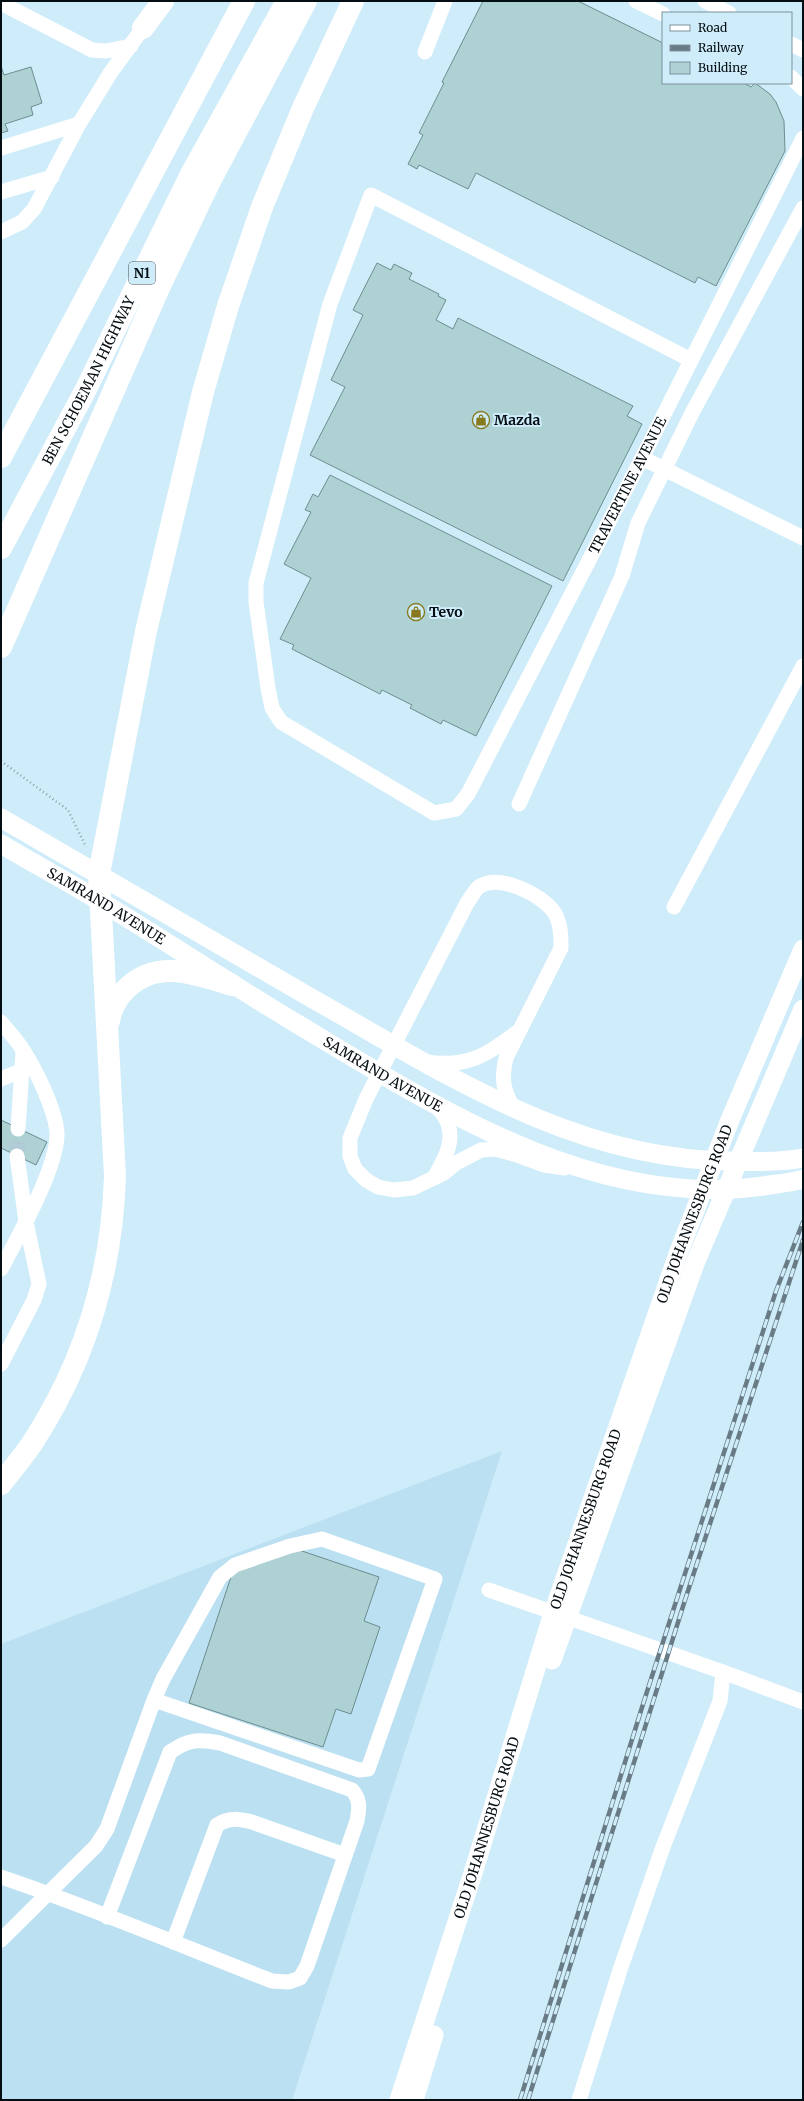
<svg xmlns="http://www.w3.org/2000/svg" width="804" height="2101" font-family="Merriweather,serif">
<rect width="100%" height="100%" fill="#ceecf9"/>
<path fill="#bae0f2" d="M502,1451L292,2100H1V1644Z"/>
<path fill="#aed1d3" stroke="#6d8e90" d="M483,1H578L663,43V83H744L751,87L755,83L770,94L776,102L784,121L785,151L716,286L698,277L695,283L476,173L468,189L419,165L417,169L408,164L423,135L419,133L444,83L442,82Z
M1,66L4,75L31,67L42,103L31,107L33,115L5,124L8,131L1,133Z
M377,263L391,270L394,264L412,273L409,279L439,294L438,296L446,300L436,320L453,329L458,318L633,406L627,416L642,424L563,581L310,455L345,387L331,380L363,315L353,310Z
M330,475L552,586L476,736L443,720L441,724L410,708L412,705L382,690L380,694L292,649L294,645L280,639L311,578L284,564L311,512L305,510L313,494L318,497Z
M1,1120L47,1142L36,1165L1,1148Z
M296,1549L379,1577L364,1621L380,1627L351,1714L336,1709L323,1747L189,1703L234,1568Z"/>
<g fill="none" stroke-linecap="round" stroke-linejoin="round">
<path stroke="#b0cbd6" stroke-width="15" stroke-dasharray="15 8" stroke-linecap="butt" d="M17,1156L18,1129"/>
<path stroke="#8ca3ad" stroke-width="2.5" stroke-dasharray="1 3" stroke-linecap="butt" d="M1,761L68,810L86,847"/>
<g stroke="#fff" stroke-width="15">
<path d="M636,1L663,14"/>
<path d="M705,1L729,13"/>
<path d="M1,3L92,50L106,51L131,46"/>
<path d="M791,44L803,50"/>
<path d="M425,52L445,1"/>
<path d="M791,77L803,89"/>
<path d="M1,148L79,124"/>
<path d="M1,192L52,177"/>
<path d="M1,232L22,222L34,209L79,124L111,72L143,28"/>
<path id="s1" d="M691,360L371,195L330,304L256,583V602L268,688L272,708L281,722L434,813L456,809L468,794L642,458L803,138"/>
<path d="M642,458L803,538"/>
<path d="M519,804L622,576L638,523L692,413L803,208"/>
<path d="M674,907L803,666"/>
<path d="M1,1022C8,1031 17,1040 23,1050C36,1070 55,1109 57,1132C59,1165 17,1239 1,1269"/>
<path d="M426,1062C469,1068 486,1055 519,1031"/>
<path d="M1,1079L23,1070"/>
<path d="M515,1110C503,1091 501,1080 506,1058L561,948C561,936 561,923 554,912C542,895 501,874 480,886C475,889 471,898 467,903L366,1099L350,1138V1156L355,1169L366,1180L378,1187L394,1190L413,1188L444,1173L456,1163L481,1150L495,1149L514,1154L544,1165L565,1168"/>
<path d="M18,1129L23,1053"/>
<path d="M434,1178C443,1161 455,1143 448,1124C446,1117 440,1111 436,1105"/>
<path d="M1,1364L34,1300L39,1284L26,1222L17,1156"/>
<path d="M489,1590L723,1672L720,1701L663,1847L621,1967L579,2100"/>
<path d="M723,1672L803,1702"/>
<path d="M1,1877C93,1908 182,1946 272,1981L289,1982L300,1978L307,1966L357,1821C359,1809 361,1800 352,1790L220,1743C198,1739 189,1739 170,1752L107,1917"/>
<path d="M1,1940L96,1846L107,1829L154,1700L359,1770L368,1769L435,1579L322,1539L290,1546L235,1565L220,1577L163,1679L154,1700"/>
<path d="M173,1942L217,1825C229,1817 238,1819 252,1822L345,1855"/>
</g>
<g stroke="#fff" stroke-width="19">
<path d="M1,818C105,878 209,939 313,999C446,1074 574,1160 732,1161C755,1162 780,1162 803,1158"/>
<path id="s2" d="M1,844C33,863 66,881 98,900C166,941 232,985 299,1025C438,1108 594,1210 763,1186C776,1184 790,1183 803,1179"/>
<path d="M552,1660L696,1261L803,1009"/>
<path id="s3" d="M399,2100L473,1873L553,1613L678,1254L730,1120L803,949"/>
<path d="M414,2100L434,2035"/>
</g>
<g stroke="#fff" stroke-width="22">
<path d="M143,28L163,1"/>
<path d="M1,457L244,1"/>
<path id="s4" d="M1,548L85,391L191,174L287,1"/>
<path d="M1,647L158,290L210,181L306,1"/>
<path d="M109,1021C111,1009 117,998 126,989C157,958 196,974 232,985"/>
<path d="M1,1484C11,1471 22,1458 31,1445C85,1363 112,1273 115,1176L99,874L146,631L203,392L228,306L262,207L303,108L353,1"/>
</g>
<g stroke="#697c85" stroke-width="4.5">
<path id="rail" d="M520,2100L644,1701L776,1291L803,1222
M528,2100L685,1600L803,1240"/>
</g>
<use href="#rail" stroke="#ceecf9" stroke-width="3" stroke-dasharray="9" stroke-linecap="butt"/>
</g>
<defs>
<g id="shop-ring" transform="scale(0.9)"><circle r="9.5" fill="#ceecf9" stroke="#87791e" stroke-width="1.5"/><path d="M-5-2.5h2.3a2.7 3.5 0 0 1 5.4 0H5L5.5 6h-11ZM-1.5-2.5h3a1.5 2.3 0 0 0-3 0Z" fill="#87791e"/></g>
</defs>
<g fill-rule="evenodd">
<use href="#shop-ring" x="481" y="420"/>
<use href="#shop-ring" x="416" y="612"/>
</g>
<g text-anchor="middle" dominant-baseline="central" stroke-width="4" stroke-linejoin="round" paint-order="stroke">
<rect fill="#ceecf9" stroke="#415057" stroke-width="1" x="129" y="262" width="26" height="22" rx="3"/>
<g font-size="13" font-weight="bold" fill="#040d12">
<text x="142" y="273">N1</text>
</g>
<g font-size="14" fill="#040d12" stroke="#ceecf9">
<text stroke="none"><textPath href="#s4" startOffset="189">BEN SCHOEMAN HIGHWAY</textPath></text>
<text stroke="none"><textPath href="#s1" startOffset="1475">TRAVERTINE AVENUE</textPath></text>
<text stroke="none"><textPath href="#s2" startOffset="122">SAMRAND AVENUE</textPath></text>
<text stroke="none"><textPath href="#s2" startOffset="446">SAMRAND AVENUE</textPath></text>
<text stroke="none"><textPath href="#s3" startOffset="934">OLD JOHANNESBURG ROAD</textPath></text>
<text stroke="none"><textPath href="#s3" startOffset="610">OLD JOHANNESBURG ROAD</textPath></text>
<text stroke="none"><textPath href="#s3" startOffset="286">OLD JOHANNESBURG ROAD</textPath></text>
</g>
<g font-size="14" font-weight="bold" fill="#040d12" stroke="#ceecf9" text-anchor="start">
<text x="494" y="420">Mazda</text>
<text x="429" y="612">Tevo</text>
</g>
</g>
<rect width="804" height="2101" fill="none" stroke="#040d12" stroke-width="4"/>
<rect x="662" y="12" width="130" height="72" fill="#ceecf9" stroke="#7d939d"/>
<rect x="670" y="25" width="20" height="6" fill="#ffffff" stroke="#7d939d"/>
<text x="698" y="32" font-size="12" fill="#040d12">Road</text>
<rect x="670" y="45" width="20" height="6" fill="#697c85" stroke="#7d939d"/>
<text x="698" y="52" font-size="12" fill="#040d12">Railway</text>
<rect x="670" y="62" width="20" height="12" fill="#aed1d3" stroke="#7d939d"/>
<text x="698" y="72" font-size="12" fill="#040d12">Building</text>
</svg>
